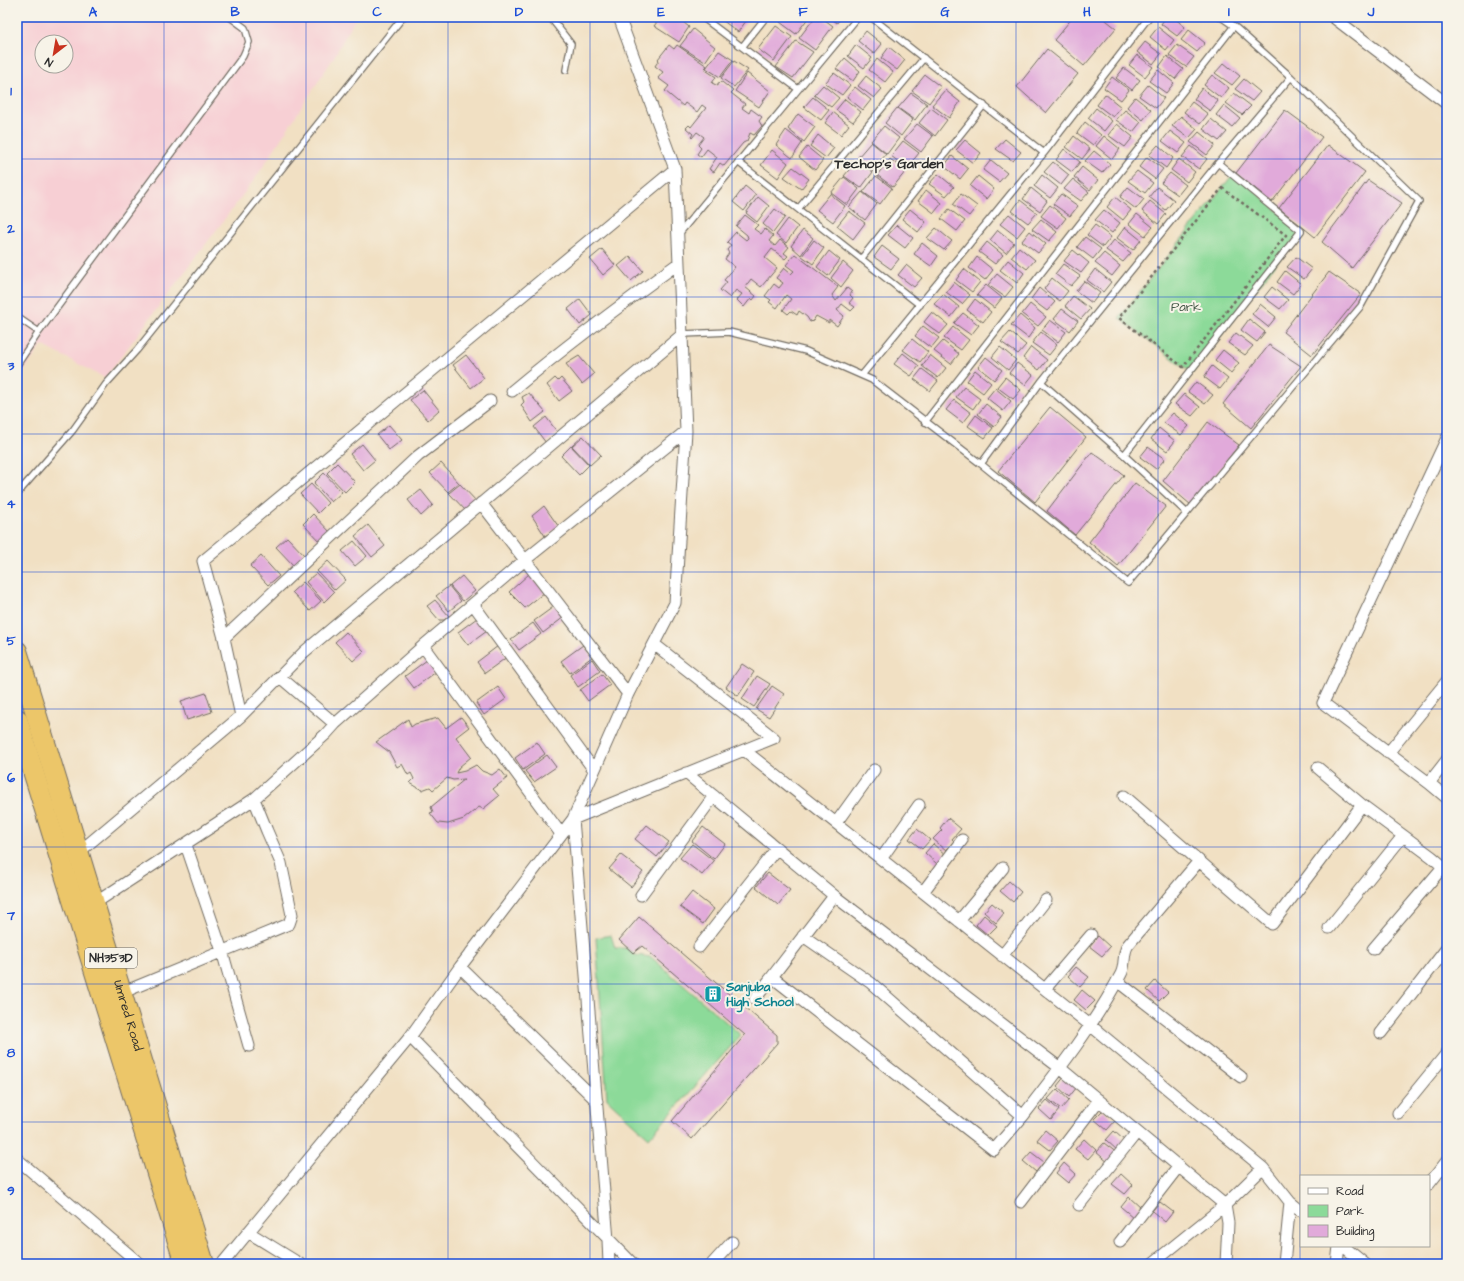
<svg xmlns="http://www.w3.org/2000/svg" width="1464" height="1281" font-family="'Architects Daughter',sans-serif">
<rect width="100%" height="100%" fill="#f7f3e8"/>
<filter id="ink" filterUnits="userSpaceOnUse"><feTurbulence type="fractalNoise" baseFrequency=".025" numOctaves="2"/><feDisplacementMap in="SourceGraphic" scale="8" xChannelSelector="R" yChannelSelector="G"/><feConvolveMatrix kernelMatrix="1 2 1 2 8 2 1 2 1" color-interpolation-filters="sRGB"/></filter>
<filter id="wash" filterUnits="userSpaceOnUse"><feTurbulence type="fractalNoise" baseFrequency=".012" numOctaves="4" result="noise"/><feDisplacementMap in="SourceGraphic" scale="16" xChannelSelector="R" yChannelSelector="G"/><feGaussianBlur stdDeviation="0.9" result="paint"/><feColorMatrix in="noise" values="0 0 0 0 0 0 0 0 0 0 0 0 0 0 0 0 0 1.4 0 .05"/><feComposite in="paint" operator="in"/></filter>
<g filter="url(#wash)">
<rect width="100%" height="100%" fill="#f1e0c3"/>
<path fill="#f7cfd4" fill-rule="evenodd" d="M17,17H356L334,57L257,176L105,378L42,345L17,381ZM42,42H66V66H42Z"/>
<path fill="#8cda99" stroke="#5c8262" d="M1234,173L1301,231L1192,373L1119,318Z
M611,935L615,948H627L635,955L651,957L741,1035L649,1138L607,1099L596,938Z"/>
<g id="blocks">
<path fill="#e1aada" d="M661,17H677L689,27L679,42L654,26Z
M724,17H749L738,32L722,20Z
M784,17H809L796,34L780,22Z
M815,17H821L833,26L815,50L799,38Z
M829,17H841L837,23Z
M1073,17H1102L1116,28L1084,66L1054,40Z
M1166,17H1173L1185,27L1177,36L1161,24Z
M776,26L792,37L774,61L758,49Z
M1158,27L1174,40L1166,50L1150,37Z
M693,29L715,47L705,62L680,46Z
M1189,30L1205,43L1197,52L1181,40Z
M866,31L882,44L874,54L858,41Z
M796,41L813,52L793,78L776,67Z
M1145,42L1161,54L1153,64L1137,52Z
M669,45L674,49L677,45L707,66L704,69L716,77L712,83L718,86V83L722,82L733,91L731,93L745,104L742,108L749,113L751,109L762,117L759,121L762,126L754,135L750,133L747,141L743,143L724,166L720,163L714,172L709,169L717,157L707,149L701,157L697,154L701,148L698,145L704,137L697,132L692,138L691,137L693,134L686,128L689,125L691,127L706,108L702,105L697,112L685,103L683,106L665,91L669,86L658,78L663,72L655,66L659,60L658,59Z
M856,45L872,58L864,68L848,56Z
M1177,45L1194,57L1186,67L1169,55Z
M889,47L905,60L897,70L881,58Z
M1047,49L1078,74L1046,113L1017,87Z
M719,51L733,60L720,77L706,68Z
M1137,55L1153,67L1145,77L1129,65Z
M1167,56L1183,69L1175,79L1159,67Z
M845,58L860,71L853,81L836,69Z
M877,59L893,72L885,82L869,70Z
M734,61L748,70L734,87L721,78Z
M1224,63L1240,76L1232,85L1215,73Z
M1124,68L1140,80L1132,90L1116,78Z
M1158,70L1174,83L1166,93L1149,81Z
M747,73L770,91L759,107L735,91Z
M834,73L850,85L842,95L825,83Z
M925,75L941,87L929,103L912,91Z
M1212,75L1229,88L1221,98L1204,85Z
M866,76L882,89L874,98L858,86Z
M1112,77L1129,90L1121,100L1104,88Z
M1244,79L1260,92L1252,101L1235,89Z
M823,85L839,98L831,107L814,95Z
M1148,85L1164,98L1156,108L1139,96Z
M855,87L871,100L863,110L847,97Z
M1202,88L1218,101L1210,111L1194,99Z
M945,90L960,102L949,118L932,105Z
M911,93L927,104L915,120L898,108Z
M1234,93L1251,106L1242,115L1226,103Z
M1105,94L1121,107L1113,117L1097,105Z
M813,97L829,110L821,120L804,107Z
M1135,97L1151,110L1143,120L1127,107Z
M845,99L861,112L853,122L836,110Z
M1192,102L1208,114L1200,124L1184,112Z
M1224,105L1240,118L1232,127L1216,115Z
M897,108L913,120L901,136L885,123Z
M931,108L947,120L935,136L919,123Z
M1096,108L1112,121L1104,131L1088,118Z
M1125,110L1141,122L1133,132L1116,120Z
M1285,110L1322,137L1272,202L1236,173Z
M833,112L849,125L841,135L825,123Z
M798,114L815,127L804,142L788,129Z
M1181,116L1197,129L1189,138L1172,126Z
M1211,119L1227,132L1219,141L1203,129Z
M1085,122L1101,135L1093,145L1077,133Z
M917,124L933,136L921,152L904,139Z
M1117,124L1133,137L1125,147L1108,135Z
M884,126L899,138L887,154L871,141Z
M786,130L802,143L792,158L776,145Z
M1170,131L1186,143L1178,153L1162,141Z
M1199,132L1215,145L1207,155L1190,142Z
M818,135L834,148L826,158L810,146Z
M1074,136L1090,149L1082,159L1066,147Z
M1104,136L1120,149L1112,159L1096,146Z
M1005,139L1021,152L1013,161L996,149Z
M965,140L981,153L973,163L956,150Z
M903,141L919,153L907,168L891,156Z
M871,142L886,154L874,170L858,157Z
M1158,145L1173,158L1166,168L1149,155Z
M1328,145L1365,172L1315,237L1279,208Z
M1191,146L1207,159L1199,169L1182,157Z
M807,147L823,160L815,170L799,157Z
M1064,149L1080,162L1072,172L1056,160Z
M772,150L788,163L778,178L761,165Z
M1094,151L1110,164L1102,173L1085,161Z
M952,156L968,169L960,179L944,166Z
M1147,157L1163,169L1155,179L1139,167Z
M890,159L906,171L893,187L877,175Z
M1179,159L1195,172L1187,182L1171,170Z
M857,160L873,172L861,188L844,176Z
M991,160L1007,173L999,182L983,170Z
M1053,162L1069,175L1061,185L1044,172Z
M793,167L809,179L801,189L784,177Z
M1082,167L1098,180L1090,190L1074,177Z
M1137,171L1153,183L1145,193L1128,181Z
M1170,173L1186,185L1178,195L1161,183Z
M938,174L954,187L946,196L929,184Z
M1042,175L1058,188L1050,198L1034,186Z
M876,176L892,188L880,204L863,192Z
M978,176L994,189L986,199L970,186Z
M844,177L859,189L847,205L831,193Z
M1073,179L1089,192L1081,201L1064,189Z
M1368,180L1402,203L1352,268L1322,242Z
M745,186L756,195L744,211L733,202Z
M1128,187L1144,199L1136,209L1120,197Z
M1157,187L1174,200L1166,210L1149,197Z
M1031,188L1047,201L1040,211L1023,199Z
M926,190L942,203L934,213L918,201Z
M862,192L877,204L865,220L849,207Z
M830,194L845,206L833,222L817,210Z
M961,194L977,206L969,216L953,204Z
M1061,194L1078,206L1070,216L1053,204Z
M758,197L769,206L757,222L746,213Z
M1115,197L1131,210L1123,220L1107,207Z
M1020,200L1037,213L1028,223L1012,211Z
M1150,201L1166,214L1158,224L1142,211Z
M1050,205L1066,218L1058,228L1041,216Z
M775,209L785,217L773,233L763,224Z
M910,209L926,222L918,232L902,219Z
M949,209L965,221L957,231L941,219Z
M1104,210L1120,223L1112,233L1095,220Z
M849,211L865,223L853,239L837,226Z
M1009,214L1025,227L1017,237L1000,224Z
M1137,214L1153,227L1145,236L1129,224Z
M745,215L758,225L754,229L761,234L765,229L773,236L769,241L775,246L780,240L789,247L784,253L788,256L785,259L772,249L765,258L777,268L761,287L751,279L745,287L756,296L753,300L751,298L744,307L737,300L742,294L736,290L730,298L720,290L727,282L724,280L735,267L725,259L729,253L727,250L731,245L727,242L736,232L746,240L748,238L747,235L736,226Z
M788,219L798,227L786,243L776,235Z
M1041,219L1057,232L1049,241L1032,229Z
M897,225L913,238L905,248L888,235Z
M1095,225L1111,237L1103,247L1087,235Z
M1125,227L1141,240L1133,250L1117,238Z
M936,228L952,241L944,250L927,238Z
M803,230L813,238L801,255L791,246Z
M998,230L1014,243L1006,253L990,240Z
M1030,231L1046,244L1038,253L1022,241Z
M1085,237L1101,249L1093,259L1077,247Z
M814,240L824,248L813,264L802,256Z
M1114,240L1131,253L1123,262L1106,250Z
M987,242L1003,255L995,264L979,252Z
M922,243L938,256L931,266L914,254Z
M882,246L899,259L891,269L874,257Z
M1019,247L1035,260L1027,269L1011,257Z
M602,249L615,265L603,275L590,259Z
M1073,250L1089,263L1081,273L1064,261Z
M829,251L840,260L828,276L817,267Z
M1104,253L1120,266L1112,276L1095,263Z
M795,254L838,287L832,295L836,301L847,288L852,292L850,295L853,298L849,303L855,307L851,311L842,304L837,310L844,316L837,326L829,320V323L816,316L813,321L810,322L807,317L799,311L797,315L791,311L788,314L783,310L791,299L786,295L777,308L769,302L771,300L765,296L774,284L779,288L783,283L776,278L784,268L791,274L794,271L786,265Z
M630,256L643,271L631,281L618,266Z
M977,257L993,270L985,280L969,268Z
M1296,257L1312,269L1304,279L1287,267Z
M1008,260L1024,273L1017,283L1000,270Z
M843,262L853,271L841,287L831,278Z
M1063,264L1080,276L1071,286L1055,274Z
M906,265L922,278L914,287L898,275Z
M964,269L980,282L972,292L956,280Z
M1095,269L1111,282L1103,292L1087,280Z
M1285,271L1301,284L1293,294L1277,282Z
M1329,272L1361,294L1312,355L1283,332Z
M997,274L1013,287L1005,297L988,285Z
M1052,278L1068,291L1060,301L1044,289Z
M1084,281L1100,293L1092,303L1076,291Z
M954,282L970,295L962,304L946,292Z
M986,285L1002,298L994,308L977,295Z
M1272,287L1288,300L1280,309L1264,297Z
M1039,288L1055,302L1047,311L1031,299Z
M943,294L959,307L951,317L934,304Z
M1073,296L1090,309L1081,319L1065,306Z
M580,299L592,315L580,325L568,309Z
M975,299L991,312L983,322L967,310Z
M1030,304L1046,317L1038,326L1022,314Z
M1260,304L1276,317L1268,327L1252,314Z
M1062,309L1078,321L1070,331L1054,319Z
M932,312L948,325L940,334L924,322Z
M963,313L979,325L971,335L954,323Z
M1020,315L1035,328L1028,338L1011,325Z
M1249,319L1265,332L1257,342L1241,330Z
M1050,320L1066,332L1058,342L1042,330Z
M923,326L939,338L931,348L915,336Z
M953,327L969,340L961,350L944,338Z
M1010,332L1026,345L1018,354L1001,342Z
M1041,332L1057,345L1049,355L1032,343Z
M1236,333L1253,346L1245,355L1228,343Z
M912,339L928,352L920,362L903,350Z
M943,341L959,354L951,364L934,351Z
M1269,345L1301,366L1251,428L1223,404Z
M1000,347L1016,360L1008,370L992,357Z
M1031,347L1047,360L1039,370L1023,358Z
M1223,350L1239,363L1231,373L1215,360Z
M903,353L919,366L911,376L894,364Z
M466,355L484,378L471,388L453,365Z
M930,355L946,368L938,378L922,366Z
M579,356L594,374L582,384L566,364Z
M986,357L1002,370L994,380L978,367Z
M1017,363L1033,375L1025,385L1009,373Z
M1212,366L1228,379L1220,389L1204,377Z
M922,369L938,381L930,391L914,379Z
M975,370L991,383L983,393L967,381Z
M1005,377L1021,390L1013,399L997,387Z
M555,378L558,381L561,378L572,391L559,401L547,385Z
M1196,382L1213,395L1205,404L1188,392Z
M964,387L980,399L973,409L956,397Z
M995,388L1011,401L1003,411L987,398Z
M423,390L439,410L428,420L410,400Z
M529,393L545,412L532,422L521,405L524,402L522,397Z
M1184,394L1200,407L1192,416L1175,404Z
M954,400L971,413L963,423L946,410Z
M986,404L1002,417L994,427L978,414Z
M1050,407L1086,437L1035,502L998,471Z
M1173,413L1189,426L1181,435L1164,423Z
M976,415L993,428L985,438L968,426Z
M546,417L558,433L546,443L534,427Z
M1208,422L1239,445L1191,505L1163,481Z
M389,425L402,440L389,450L377,435Z
M1159,428L1175,441L1167,451L1151,439Z
M583,436L601,455L590,465L572,446Z
M362,444L375,460L363,470L350,454Z
M571,446L589,465L579,475L561,456Z
M1148,447L1165,459L1156,469L1140,457Z
M1092,452L1124,475L1075,535L1047,511Z
M337,463L355,482L345,492L327,473Z
M441,463L459,483L448,492L430,473Z
M324,473L342,492L331,502L314,483Z
M1135,483L1166,506L1118,566L1089,542Z
M311,484L328,503L318,513L300,494Z
M460,484L478,503L467,512L449,493Z
M421,490L433,505L421,516L408,500Z
M544,506L559,527L545,536L532,516Z
M313,514L331,533L321,543L303,524Z
M368,525L385,546L372,557L355,536Z
M287,537L305,556L294,566L276,547Z
M354,541L367,556L355,566L342,551Z
M261,556L279,576L268,585L250,566Z
M328,561L346,580L335,590L317,571Z
M316,573L334,592L324,602L306,582Z
M529,574L545,592L525,608L509,592Z
M462,576L475,591L463,601L450,586Z
M303,582L321,601L310,611L292,592Z
M449,586L461,601L449,611L436,596Z
M435,600L449,616L444,620H439L427,606Z
M556,605L564,617L543,633L534,621Z
M477,618L487,631L468,645L458,632Z
M533,623L541,634L519,650L511,639Z
M346,632L364,651L353,661L335,642Z
M583,645L592,657L570,673L561,661Z
M498,646L507,657L485,673L477,662Z
M592,659L600,671L578,687L570,675Z
M427,660L436,672L414,688L405,676Z
M742,664L754,672L738,696L726,687Z
M602,674L610,685L588,701L580,690Z
M757,676L770,684L754,707L742,699Z
M772,686L784,694L769,717L756,709Z
M498,687L506,699L484,715L476,703Z
M206,693L212,712L187,720L181,701Z
M461,717L469,727L456,737L471,757L459,767L456,773L465,771L476,765L482,771L492,775L500,769L507,778L493,789L499,796L483,809L479,807L464,819L448,824L438,823L430,813L433,812L431,807L465,779L453,780L447,778L433,790L430,787L422,790L410,783L414,779L411,773L408,775L402,764L397,767L389,752L376,742L408,719L411,727L415,724L438,718L446,728Z
M537,742L545,754L523,770L515,758Z
M547,755L556,767L534,782L525,771Z
M948,818L961,829L952,839L954,841L946,850L933,839L942,830L940,828Z
M647,825L669,842L657,857L635,839Z
M703,827L725,844L714,859L692,841Z
M917,829L930,840L922,849L909,839Z
M692,844L714,861L702,875L680,858Z
M933,844L946,855L937,864L925,853Z
M621,855L643,872L631,887L609,869Z
M768,873L790,890L778,905L756,887Z
M1009,881L1021,892L1013,902L1000,891Z
M692,892L714,909L703,924L680,907Z
M992,903L1004,913L996,923L984,912Z
M984,915L997,926L988,935L976,925Z
M639,917L777,1035V1043L692,1139L672,1121L745,1035L642,946L633,953L619,940Z
M1098,936L1110,947L1102,956L1089,946Z
M1076,967L1089,977L1080,987L1068,976Z
M1155,981L1168,992L1159,1001L1147,990Z
M1082,990L1095,1001L1086,1010L1074,1000Z
M1065,1076L1077,1087L1069,1097L1057,1086Z
M1057,1089L1069,1100L1061,1109L1048,1099Z
M1047,1100L1059,1110L1051,1120L1039,1109Z
M1103,1110L1115,1121L1107,1130L1094,1119Z
M1045,1130L1058,1141L1050,1150L1037,1140Z
M1114,1131L1126,1142L1118,1151L1106,1140Z
M1084,1139L1096,1150L1088,1159L1075,1149Z
M1104,1143L1117,1153L1109,1163L1096,1152Z
M1031,1152L1044,1162L1036,1172L1023,1161Z
M1064,1163L1076,1174L1068,1183L1056,1173Z
M1121,1174L1133,1185L1125,1194L1112,1184Z
M1129,1197L1141,1208L1133,1217L1121,1207Z
M1160,1202L1173,1212L1165,1222L1152,1211Z"/>
</g>
</g>
<g filter="url(#ink)">
<use href="#blocks" fill-opacity="0" stroke="#706a60" stroke-width="1"/>
<g fill="none" stroke-linecap="round" stroke-linejoin="round">
<g stroke="#706a60" stroke-width="8">
<path id="lane" d="M550,17L571,44L566,70
M702,17L798,89
M742,47L766,17
M1044,153L1149,17
M738,162L920,305
M1218,163L1291,77
M798,209L924,58
M678,235L858,17
M861,259L984,105
M17,317L39,332
M683,334L729,332L806,351L872,380L981,464L1041,382L1124,455L1301,231L1218,163L1041,382
M17,365L39,332L243,56L249,42L245,28L230,17
M862,375L1044,153L871,17
M925,422L1234,26
M1124,455L1187,513
M981,464L1128,583L1361,306L1419,201L1291,77L1234,26L1221,17
M17,494L73,430L106,384L137,350L403,17"/>
</g>
<g stroke="#706a60" stroke-width="13">
<path id="street" d="M1333,17L1447,104
M512,391C566,346 622,304 679,263
M490,401L418,456L224,638L241,716L304,652L683,334
M481,503L628,694
M473,604L594,770
M224,638L203,561L675,169
M423,646L561,834
M280,677L335,724
M744,750L1090,1025L1263,1168L1290,1202L1301,1211
M1388,753L1447,681
M1447,760L1429,783L1447,798
M1318,768L1362,805
M686,773L837,898L1060,1068L1225,1205L1228,1223L1226,1264
M1429,783L1323,703L1447,438
M1124,796L1272,924L1362,805L1432,857L1447,870
M573,819L608,1240L609,1264
M573,819L774,738L654,644
M836,823L874,770
M186,845L222,951L249,1046
M79,852L241,716
M881,859L919,805
M923,892L962,840
M641,895L714,796
M95,903L254,799L326,734L335,724L423,646L525,560L686,431
M959,921L1003,868
M1329,928L1403,836
M803,936L871,983L1023,1116C1058,1071 1094,1025 1121,974C1126,965 1122,954 1128,945L1199,861
M699,947L777,848
M1373,949L1443,867
M1002,956L1046,900
M460,967L597,1101
M772,977L994,1150L1023,1116
M1117,981L1241,1077
M1045,989L1091,935
M121,993L289,924L292,915L281,863L267,831L254,799
M755,999L834,896
M1381,1033L1447,948
M410,1037L633,1264
M1398,1113L1447,1053
M17,1159L140,1264
M1429,1184L1447,1161
M1021,1202L1099,1100
M1079,1205L1137,1132
M248,1232L300,1264
M1120,1242L1179,1166
M1343,1246L1365,1264
M1153,1263L1225,1205L1263,1168
M222,1264L410,1037L460,967L573,819L628,694L675,603L686,431L675,169L619,17
M712,1264L732,1242
M1284,1264L1290,1202
M1337,1264L1339,1246"/>
</g>
<g stroke="#706a60" stroke-width="22">
<g id="highway">
<path id="s1" d="M17,651L204,1264"/>
<path d="M17,719L185,1264"/>
</g>
</g>
<path stroke="#706a60" stroke-width="2.5" stroke-dasharray="3 3" stroke-linecap="butt" d="M1222,188L1286,235L1183,367L1119,318Z"/>
<use href="#lane" stroke="#fff" stroke-width="5.5"/>
<use href="#street" stroke="#fff" stroke-width="11"/>
<use href="#highway" stroke="#ecc669" stroke-width="20"/>
</g>
</g>
<path fill="none" stroke="#1d4ed8" stroke-width="1" stroke-opacity="0.55" d="M164,17V1264M306,17V1264M448,17V1264M590,17V1264M732,17V1264M874,17V1264M1016,17V1264M1158,17V1264M1300,17V1264M17,159H1447M17,297H1447M17,434H1447M17,572H1447M17,709H1447M17,847H1447M17,984H1447M17,1122H1447"/>
<defs>
<g id="building-square" transform="scale(0.9)"><rect x="-9" y="-9" width="18" height="18" rx="4" fill="#0f9aa8" stroke="#f7f3e8"/><path d="M-4-6H4V6H1V3H-1V6H-4ZM-2.5-4.3h1.7v1.8h-1.7ZM.8-4.3h1.7v1.8H.8ZM-2.5-1h1.7V.8h-1.7ZM.8-1h1.7V.8H.8Z" fill="#fff"/></g>
</defs>
<g fill-rule="evenodd">
<use href="#building-square" x="713" y="994"/>
</g>
<g text-anchor="middle" dominant-baseline="central" stroke-width="4" stroke-linejoin="round" paint-order="stroke">
<rect fill="#f7f3e8" stroke="#686764" stroke-width="1" x="85" y="948" width="52" height="20" rx="3"/>
<g font-size="12" font-weight="bold" fill="#2b2b2b">
<text x="111" y="958">NH353D</text>
</g>
<g font-size="13" fill="#435746" stroke="#f7f3e8">
<text x="1186" y="307">Park</text>
</g>
<g font-size="13" font-weight="bold" fill="#0d838f" stroke="#f7f3e8" text-anchor="start">
<text x="726" y="987">Sanjuba<tspan x="726" dy="15">High School</tspan></text>
</g>
<g font-size="13" fill="#2b2b2b" stroke="#f7f3e8">
<text stroke="none"><textPath href="#s1" startOffset="381">Umred Road</textPath></text>
</g>
<g font-size="14" font-weight="bold" fill="#2b2b2b" stroke="#f7f3e8">
<text x="889" y="164">Techop's Garden</text>
</g>
</g>
<rect width="1464" height="1281" fill="none" stroke="#f7f3e8" stroke-width="44"/>
<rect x="1300" y="1175" width="130" height="72" fill="#f7f3e8" stroke="#a5a39c"/>
<rect x="1308" y="1188" width="20" height="6" fill="#ffffff" stroke="#a5a39c"/>
<text x="1336" y="1195" font-size="12" fill="#2b2b2b">Road</text>
<rect x="1308" y="1205" width="20" height="12" fill="#8cda99" stroke="#a5a39c"/>
<text x="1336" y="1215" font-size="12" fill="#2b2b2b">Park</text>
<rect x="1308" y="1225" width="20" height="12" fill="#e1aada" stroke="#a5a39c"/>
<text x="1336" y="1235" font-size="12" fill="#2b2b2b">Building</text>
<g transform="translate(54 54) rotate(211)"><circle r="19" fill="#f7f3e8" stroke="#a5a39c"/>
<path d="M0-3L7 15L0 10L-7 15Z" fill="#c8321e"/>
<text y="-6" font-size="11" font-weight="bold" text-anchor="middle" fill="#2b2b2b">N</text>
</g>
<rect x="22" y="22" width="1420" height="1237" fill="none" stroke="#1d4ed8" stroke-width="1.5"/>
<g font-size="13" text-anchor="middle" font-weight="bold" fill="#1d4ed8">
<text x="93" y="16">A</text>
<text x="235" y="16">B</text>
<text x="377" y="16">C</text>
<text x="519" y="16">D</text>
<text x="661" y="16">E</text>
<text x="803" y="16">F</text>
<text x="945" y="16">G</text>
<text x="1087" y="16">H</text>
<text x="1229" y="16">I</text>
<text x="1371" y="16">J</text>
<text x="11" y="95">1</text>
<text x="11" y="233">2</text>
<text x="11" y="370">3</text>
<text x="11" y="508">4</text>
<text x="11" y="645">5</text>
<text x="11" y="782">6</text>
<text x="11" y="920">7</text>
<text x="11" y="1057">8</text>
<text x="11" y="1195">9</text>
</g>
</svg>
